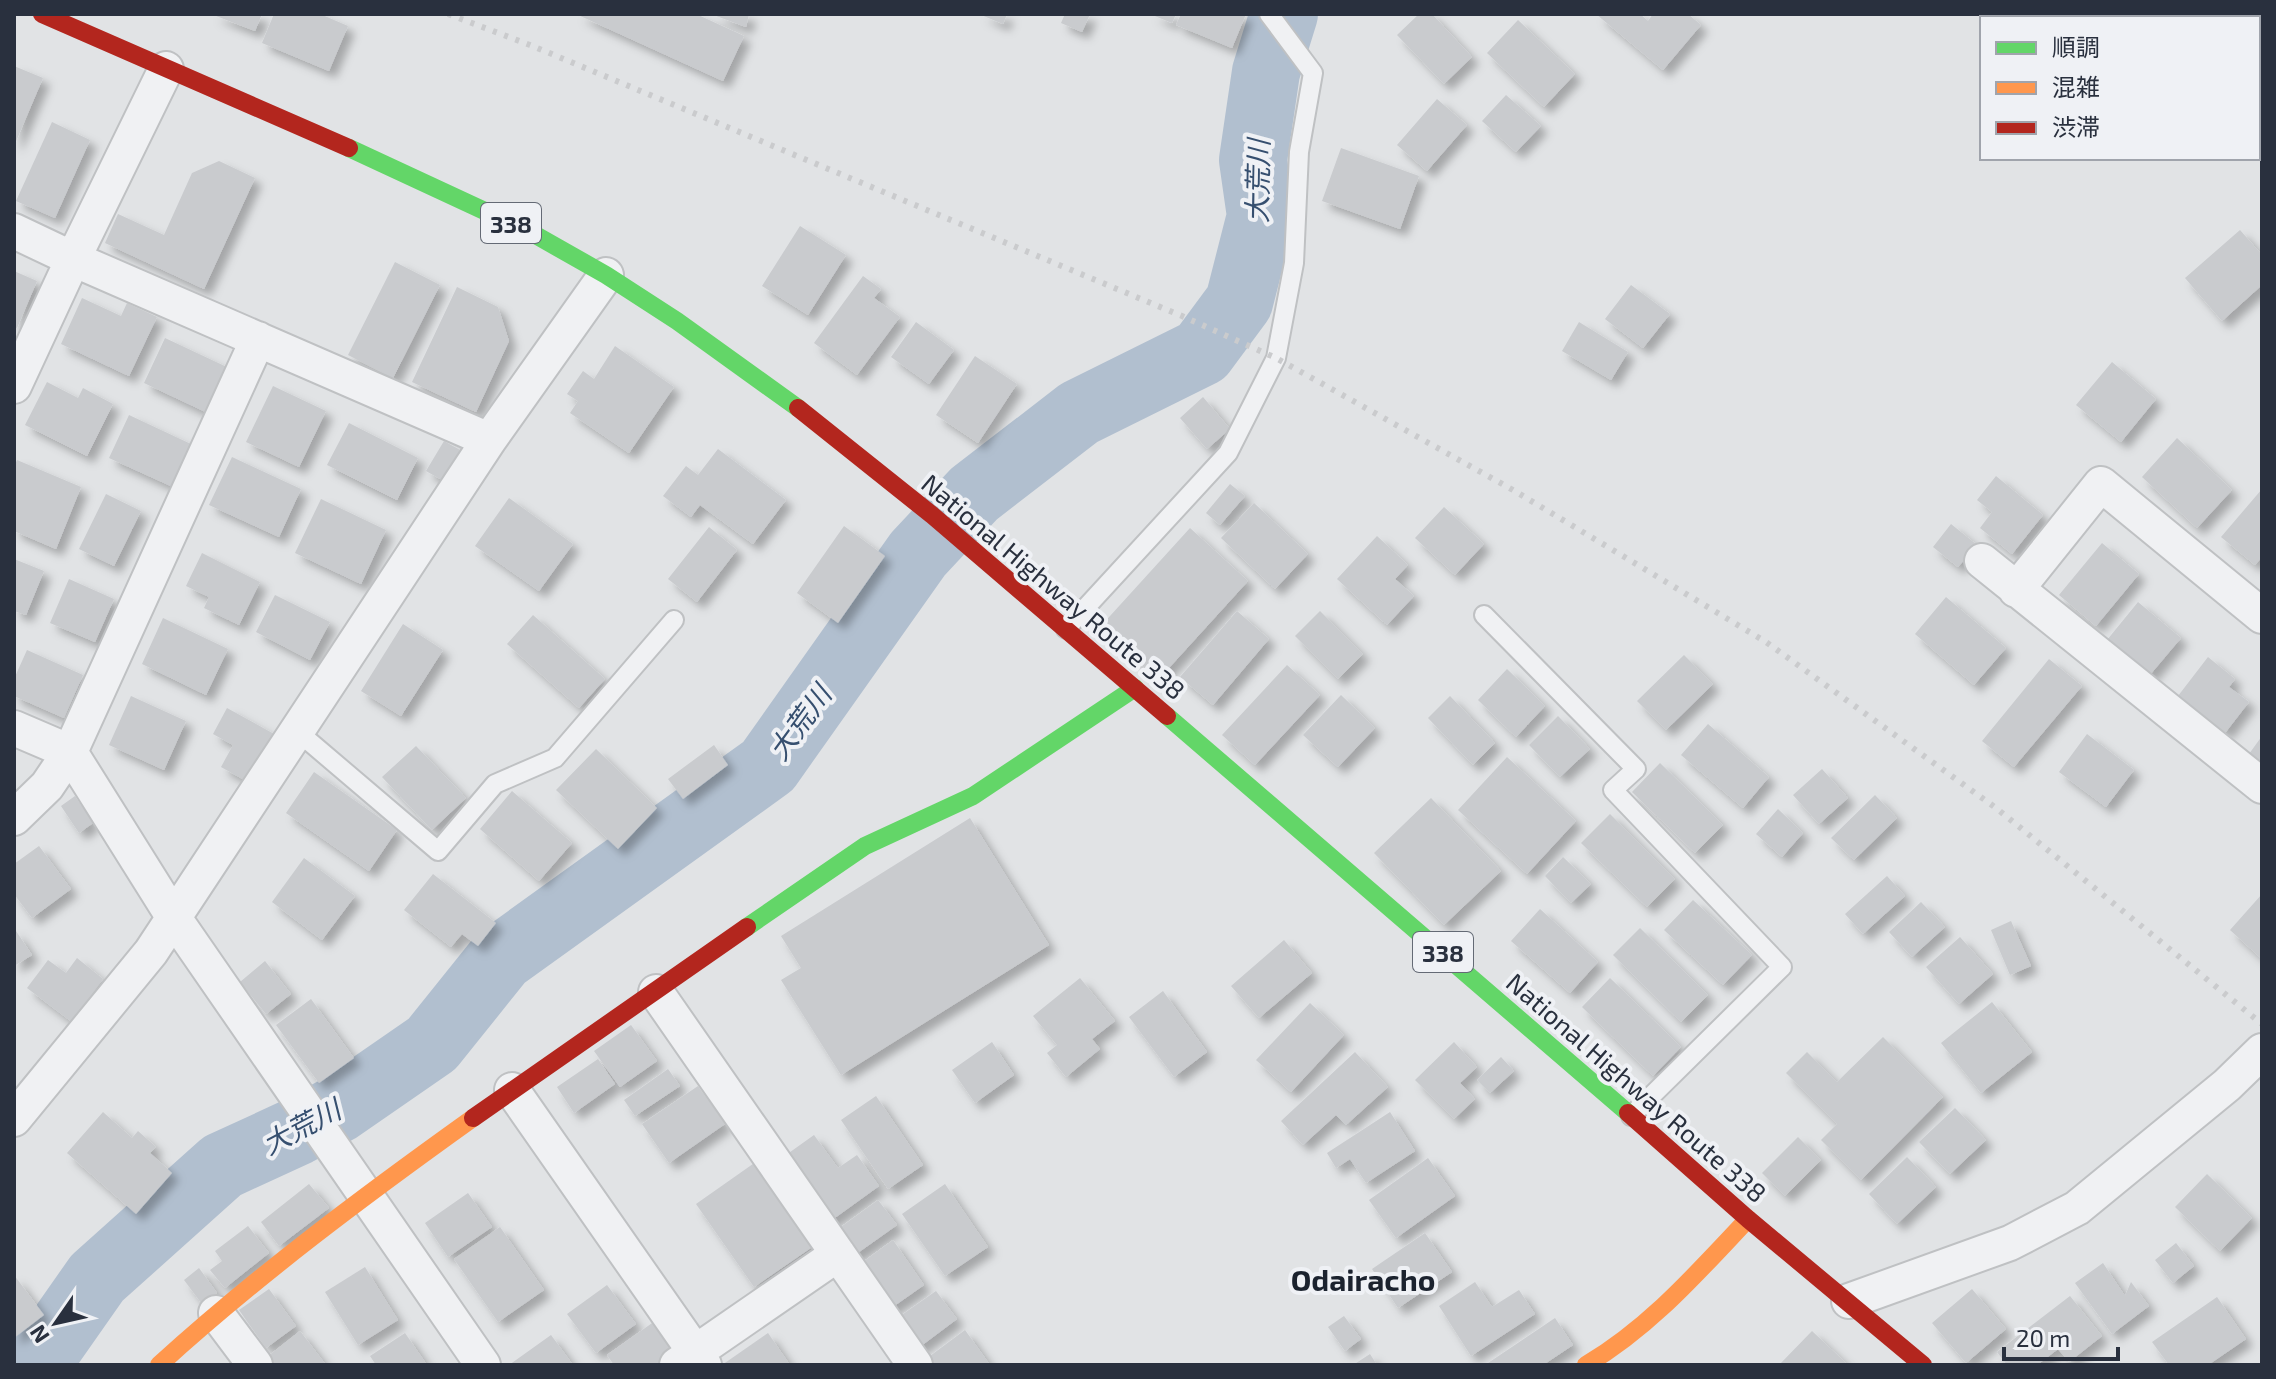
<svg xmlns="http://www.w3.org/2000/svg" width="2276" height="1379" font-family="'Exo 2','Noto Sans JP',sans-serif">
<defs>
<filter id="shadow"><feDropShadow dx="7" dy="7" stdDeviation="4" flood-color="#0004"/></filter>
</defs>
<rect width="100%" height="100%" fill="#e1e3e5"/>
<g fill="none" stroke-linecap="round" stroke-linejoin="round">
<path stroke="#b1bfcf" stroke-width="68" d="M36,1365L97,1278L222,1166L298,1131L338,1109L432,1044L501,958L768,766L918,554L974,494L1079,413L1202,352L1239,302L1261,216L1253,160L1266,72L1284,14"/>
</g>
<path fill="#c9cbce" filter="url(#shadow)" d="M211,14H262L255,31Z
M274,14H320L348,26L329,71L262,43Z
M576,14H696L744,36L723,81Z
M711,14H749L746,27Z
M979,14H1007L1003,24Z
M1065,14H1090L1082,32L1061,23Z
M1150,14H1176L1172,23Z
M1181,14H1246L1232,48L1176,25Z
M1419,14H1432L1472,57L1444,84L1397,35Z
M1596,14H1640L1648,21L1653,14H1688L1701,25L1663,70Z
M1518,20L1575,74L1544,107L1487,53Z
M14,66L43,78L14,146Z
M1506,95L1541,126L1516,152L1482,121Z
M1437,99L1467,125L1427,171L1397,145Z
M52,122L90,140L55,218L16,201Z
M1341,148L1419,176L1400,229L1322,201Z
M219,161L255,178L204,289L105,243L118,214L164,235L192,173Z
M800,226L846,255L808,315L762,286Z
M2240,230L2262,255V285L2222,321L2185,278Z
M395,262L440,285L393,378L348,355Z
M14,271L37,281L17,328L14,327Z
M863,276L881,289L874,298L900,317L857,375L814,343Z
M1631,285L1670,314L1643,348L1605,319Z
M457,287L498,307L509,341L476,412L412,382Z
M82,298L121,316L127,303L157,317L129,376L61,344Z
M916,322L954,350L929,384L891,357Z
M1579,322L1628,352L1611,380L1562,351Z
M165,338L231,369L210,414L144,383Z
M615,346L674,387L629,453L570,413L578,401L567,394L583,371L594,379Z
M975,356L1017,384L978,443L936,415Z
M2112,362L2156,399L2121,442L2076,405Z
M47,382L78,398L83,388L113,404L87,456L25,425Z
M273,386L326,411L299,467L246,442Z
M1203,397L1230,429L1207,449L1180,418Z
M129,415L193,445L173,487L109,458Z
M349,423L418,458L397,500L327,465Z
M2177,438L2232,490L2197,528L2142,477Z
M444,441L460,450L442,480L426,471Z
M718,449L786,500L753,544L700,505L691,517L663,496L686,466L698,475Z
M232,457L301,489L279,537L209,505Z
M17,460L81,487L56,549L14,531V467Z
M1996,476L2043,515L2012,554L1980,528L1992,512L1977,500Z
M1230,484L1245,496L1220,525L1206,513Z
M2262,489V557L2255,565L2221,537Z
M106,494L141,511L114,566L79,549Z
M509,498L573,544L539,591L475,546Z
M321,499L386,530L361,584L295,553Z
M1254,503L1308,554L1275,589L1221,538Z
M1444,507L1484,544L1455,575L1415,538Z
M1951,524L1977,545L1958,567L1933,547Z
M844,526L885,556L838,623L797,593Z
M709,527L737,550L697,602L668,579Z
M1190,528L1248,581L1158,680L1100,627Z
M1377,536L1408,565L1395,579L1414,596L1387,625L1337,579Z
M2102,543L2139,574L2096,626L2059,595Z
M202,553L260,582L239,625L204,608L209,597L186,586Z
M14,559L44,571L26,615L14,611Z
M69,579L114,599L95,642L50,623Z
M275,595L330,622L310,660L256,632Z
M1946,597L2006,648L1974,685L1915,634Z
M2138,602L2181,638L2149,676L2107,640Z
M1237,611L1269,639L1213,705L1180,677Z
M1320,611L1363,654L1338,679L1295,636Z
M533,615L605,679L579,708L507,644Z
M163,618L228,649L206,695L142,664Z
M403,624L443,650L401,716L361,691Z
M27,650L83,675L64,718L14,696V679Z
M1684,655L1713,684L1666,730L1637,701Z
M2208,657L2235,679L2229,687L2249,702L2225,733L2178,696Z
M2049,659L2082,686L2014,767L1982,741Z
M1287,665L1320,695L1255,765L1222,735Z
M1507,669L1545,706L1516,737L1478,700Z
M1341,695L1375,728L1338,767L1303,735Z
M131,696L186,721L164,770L109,745Z
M1450,696L1495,743L1473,765L1428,718Z
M227,708L274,734L248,782L221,767L233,745L213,734Z
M1558,716L1590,749L1560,777L1529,745Z
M1708,724L1769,777L1743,808L1681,755Z
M2087,734L2134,770L2106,807L2059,772Z
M2262,736V764L2249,754Z
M714,745L728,765L683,799L668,779Z
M416,746L466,798L432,830L382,777Z
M596,749L657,808L618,849L556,790Z
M1507,757L1576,821L1527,874L1458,810Z
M1660,763L1723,825L1695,853L1632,792Z
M1822,769L1848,798L1819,824L1793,795Z
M314,772L397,830L369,871L286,813Z
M512,791L572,843L539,881L480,829Z
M1875,795L1897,818L1854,860L1831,838Z
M75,796L93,823L79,833L61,806Z
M1431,798L1501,871L1444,925L1374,853Z
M1778,809L1803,833L1782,857L1756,834Z
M1610,814L1675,879L1647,907L1581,843Z
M970,818L1049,945L841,1075L781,980L801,968L781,936Z
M39,846L71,889L32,918L14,894V864Z
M1563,857L1591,884L1571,903L1545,876Z
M304,858L355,896L322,940L272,902Z
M433,874L496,923L478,946L462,934L451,947L404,910Z
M1887,876L1905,896L1863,934L1845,914Z
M2262,894V959L2230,930Z
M1693,900L1752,955L1723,985L1664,930Z
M1921,902L1945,927L1912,957L1889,932Z
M1540,909L1598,962L1570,993L1511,941Z
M2011,921L2031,966L2010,975L1991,930Z
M14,928L32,955L14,966Z
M1640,928L1708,995L1681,1022L1613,955Z
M1960,937L1993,974L1959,1004L1926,967Z
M1284,940L1312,973L1259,1018L1231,986Z
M77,958L103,979L72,1022L27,988L48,960L66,973Z
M265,961L291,994L266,1014L240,982Z
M1080,978L1115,1021L1092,1039L1100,1049L1066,1077L1047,1053L1057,1045L1033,1016Z
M1610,978L1681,1047L1653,1076L1582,1007Z
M1163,991L1207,1052L1174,1077L1129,1017Z
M311,999L354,1058L319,1083L276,1025Z
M1992,1002L2032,1052L1981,1093L1941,1043Z
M1310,1003L1344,1035L1291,1092L1256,1060Z
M631,1025L657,1061L620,1087L594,1051Z
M1883,1037L1943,1097L1861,1180L1821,1140L1837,1124L1786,1073L1807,1052L1837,1082Z
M992,1042L1014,1075L975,1103L952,1070Z
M1454,1042L1477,1067L1460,1083L1475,1099L1454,1119L1415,1080Z
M1355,1052L1388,1087L1346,1125L1336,1115L1303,1145L1281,1121Z
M1501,1057L1514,1071L1490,1093L1477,1080Z
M598,1059L615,1084L574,1113L557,1087Z
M668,1069L680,1086L635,1116L624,1100Z
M698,1086L725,1124L669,1163L642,1124Z
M876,1096L923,1165L888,1189L841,1120Z
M1955,1108L1986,1140L1950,1174L1919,1142Z
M103,1112L132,1138L138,1131L156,1147L150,1153L172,1173L136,1214L67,1153Z
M1390,1112L1415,1151L1366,1183L1350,1159L1336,1168L1327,1153Z
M814,1135L838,1168L857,1155L879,1186L825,1225L779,1160Z
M1798,1137L1821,1160L1785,1196L1762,1173Z
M1907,1157L1936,1187L1897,1224L1869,1194Z
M1428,1158L1455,1196L1396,1238L1369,1200Z
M760,1159L818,1243L754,1287L696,1204Z
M2207,1174L2252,1218L2220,1251L2175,1207Z
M309,1184L329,1208L279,1246L261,1222Z
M945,1184L988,1247L945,1276L902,1214Z
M468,1193L492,1227L448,1257L425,1223Z
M878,1200L897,1225L852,1257L834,1232Z
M248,1226L269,1253L225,1288L210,1270L222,1261L215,1251Z
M500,1227L544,1290L498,1322L454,1259Z
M1425,1233L1452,1272L1398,1308L1372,1269Z
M893,1240L924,1285L887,1311L856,1267Z
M2176,1243L2194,1266L2173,1283L2155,1260Z
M2103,1263L2125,1296L2131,1282L2149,1306L2112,1334L2075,1283Z
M365,1267L398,1320L358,1345L325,1292Z
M199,1268L217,1293L202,1304L184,1280Z
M14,1275L44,1315L14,1338Z
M1475,1282L1492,1307L1519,1290L1535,1314L1471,1356L1439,1306Z
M607,1285L636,1324L596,1353L567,1314Z
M269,1289L296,1326L266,1348L239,1310Z
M1972,1289L2006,1329L1966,1363L1932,1323Z
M936,1291L957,1319L917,1349L896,1319Z
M2070,1296L2102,1336L2069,1362L2058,1349L2037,1365H2007L1997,1352Z
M2217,1297L2246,1339L2208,1365H2169L2152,1342Z
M1344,1316L1361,1339L1345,1351L1328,1327Z
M1555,1318L1573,1345L1543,1365H1485Z
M655,1321L679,1355L665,1365H614L607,1355Z
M965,1330L990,1365H930L926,1359Z
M300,1331L326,1365H273L267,1357Z
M1812,1331L1848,1365H1779Z
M405,1333L427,1365H376L370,1356Z
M768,1333L790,1365H722Z
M551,1335L573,1365H509Z
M1370,1354L1377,1365H1353Z"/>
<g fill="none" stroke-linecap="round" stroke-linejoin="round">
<g stroke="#bfc1c3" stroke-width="22">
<path id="lane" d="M1484,615L1636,769L1613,790L1782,967L1631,1116
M1066,629L1228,453L1276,358L1294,263L1299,152L1313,73L1269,14
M297,731L438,851L495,784L555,758L674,620"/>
</g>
<g stroke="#bfc1c3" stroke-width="38">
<path id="street" d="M14,231L73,259L489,440
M14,386L73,259L166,69
M1982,561L2262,786
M2016,590L2101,484L2262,616
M14,728L70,752L174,918L483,1365
M14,818L47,786L70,752L258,339
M656,992L915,1365
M512,1090L704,1365
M14,1119L151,952L489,440L606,275
M1849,1301L2010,1243L2077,1208L2227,1085L2262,1051
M216,1313L255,1365
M677,1365L838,1254"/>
</g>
<use href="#lane" stroke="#f0f1f3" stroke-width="18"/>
<use href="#street" stroke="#f0f1f3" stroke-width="34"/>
<path stroke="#63d668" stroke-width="18" d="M349,148L532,233L606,275L677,321L798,408
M1167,716L1628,1113
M747,927L865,846L973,796L1135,688"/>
<path stroke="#ff974d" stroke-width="18" d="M159,1365C258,1275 364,1196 473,1118
M1586,1365C1650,1327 1697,1273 1748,1219"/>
<path stroke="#b3261e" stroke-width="18" d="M42,14L349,148
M798,408L932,515L1167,716
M1628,1113L1748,1219L1923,1365
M473,1118L747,927"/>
<path stroke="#cacbcd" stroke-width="6" stroke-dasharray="4 8" stroke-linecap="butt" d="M448,14L530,45L1182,316L1276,358L1513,490L1766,642L1996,808L2262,1024"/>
</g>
<g text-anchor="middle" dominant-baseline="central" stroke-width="8" stroke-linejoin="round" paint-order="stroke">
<g fill="#eff1f5" stroke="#646a75" stroke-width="2">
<rect x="481" y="203" width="60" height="40" rx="6"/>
<rect x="1413" y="932" width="60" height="40" rx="6"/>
</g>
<g font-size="24" font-weight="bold" fill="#29303e">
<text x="511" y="223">338</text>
<text x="1443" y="952">338</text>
</g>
<g font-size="26" fill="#29303e" stroke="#eff1f5">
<text transform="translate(1054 586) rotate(40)">National Highway Route 338</text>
<text transform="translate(1637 1087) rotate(41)">National Highway Route 338</text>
</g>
<g font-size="28" font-style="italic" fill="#364f6f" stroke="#eff1f5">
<text transform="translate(1257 181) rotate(-89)">大荒川</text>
<text transform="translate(799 722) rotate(-54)">大荒川</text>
<text transform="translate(301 1126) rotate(-28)">大荒川</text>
</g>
<g font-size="30" font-weight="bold" fill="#1b222e" stroke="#eff1f5">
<text x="1363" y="1279">Odairacho</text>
</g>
</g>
<rect width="2276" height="1379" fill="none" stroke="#29303e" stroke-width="32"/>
<rect x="1980" y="16" width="280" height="144" fill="#eff1f5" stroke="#a0a4ac" stroke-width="2"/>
<rect x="1996" y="42" width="40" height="12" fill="#63d668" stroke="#a0a4ac" stroke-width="2"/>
<text x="2052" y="56" font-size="24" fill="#29303e">順調</text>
<rect x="1996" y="82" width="40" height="12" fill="#ff974d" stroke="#a0a4ac" stroke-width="2"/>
<text x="2052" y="96" font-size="24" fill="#29303e">混雑</text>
<rect x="1996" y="122" width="40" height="12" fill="#b3261e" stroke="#a0a4ac" stroke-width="2"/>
<text x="2052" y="136" font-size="24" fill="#29303e">渋滞</text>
<g transform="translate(56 1323) rotate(236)" stroke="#eff1f5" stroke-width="6" paint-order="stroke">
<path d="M0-6L14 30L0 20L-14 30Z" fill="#29303e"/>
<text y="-12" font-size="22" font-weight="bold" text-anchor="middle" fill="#29303e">N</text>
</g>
<path d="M2004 1347v12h114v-12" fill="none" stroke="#29303e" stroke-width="4"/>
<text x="2016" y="1347" font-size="24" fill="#29303e" stroke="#eff1f5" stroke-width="6" paint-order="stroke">20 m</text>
</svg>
